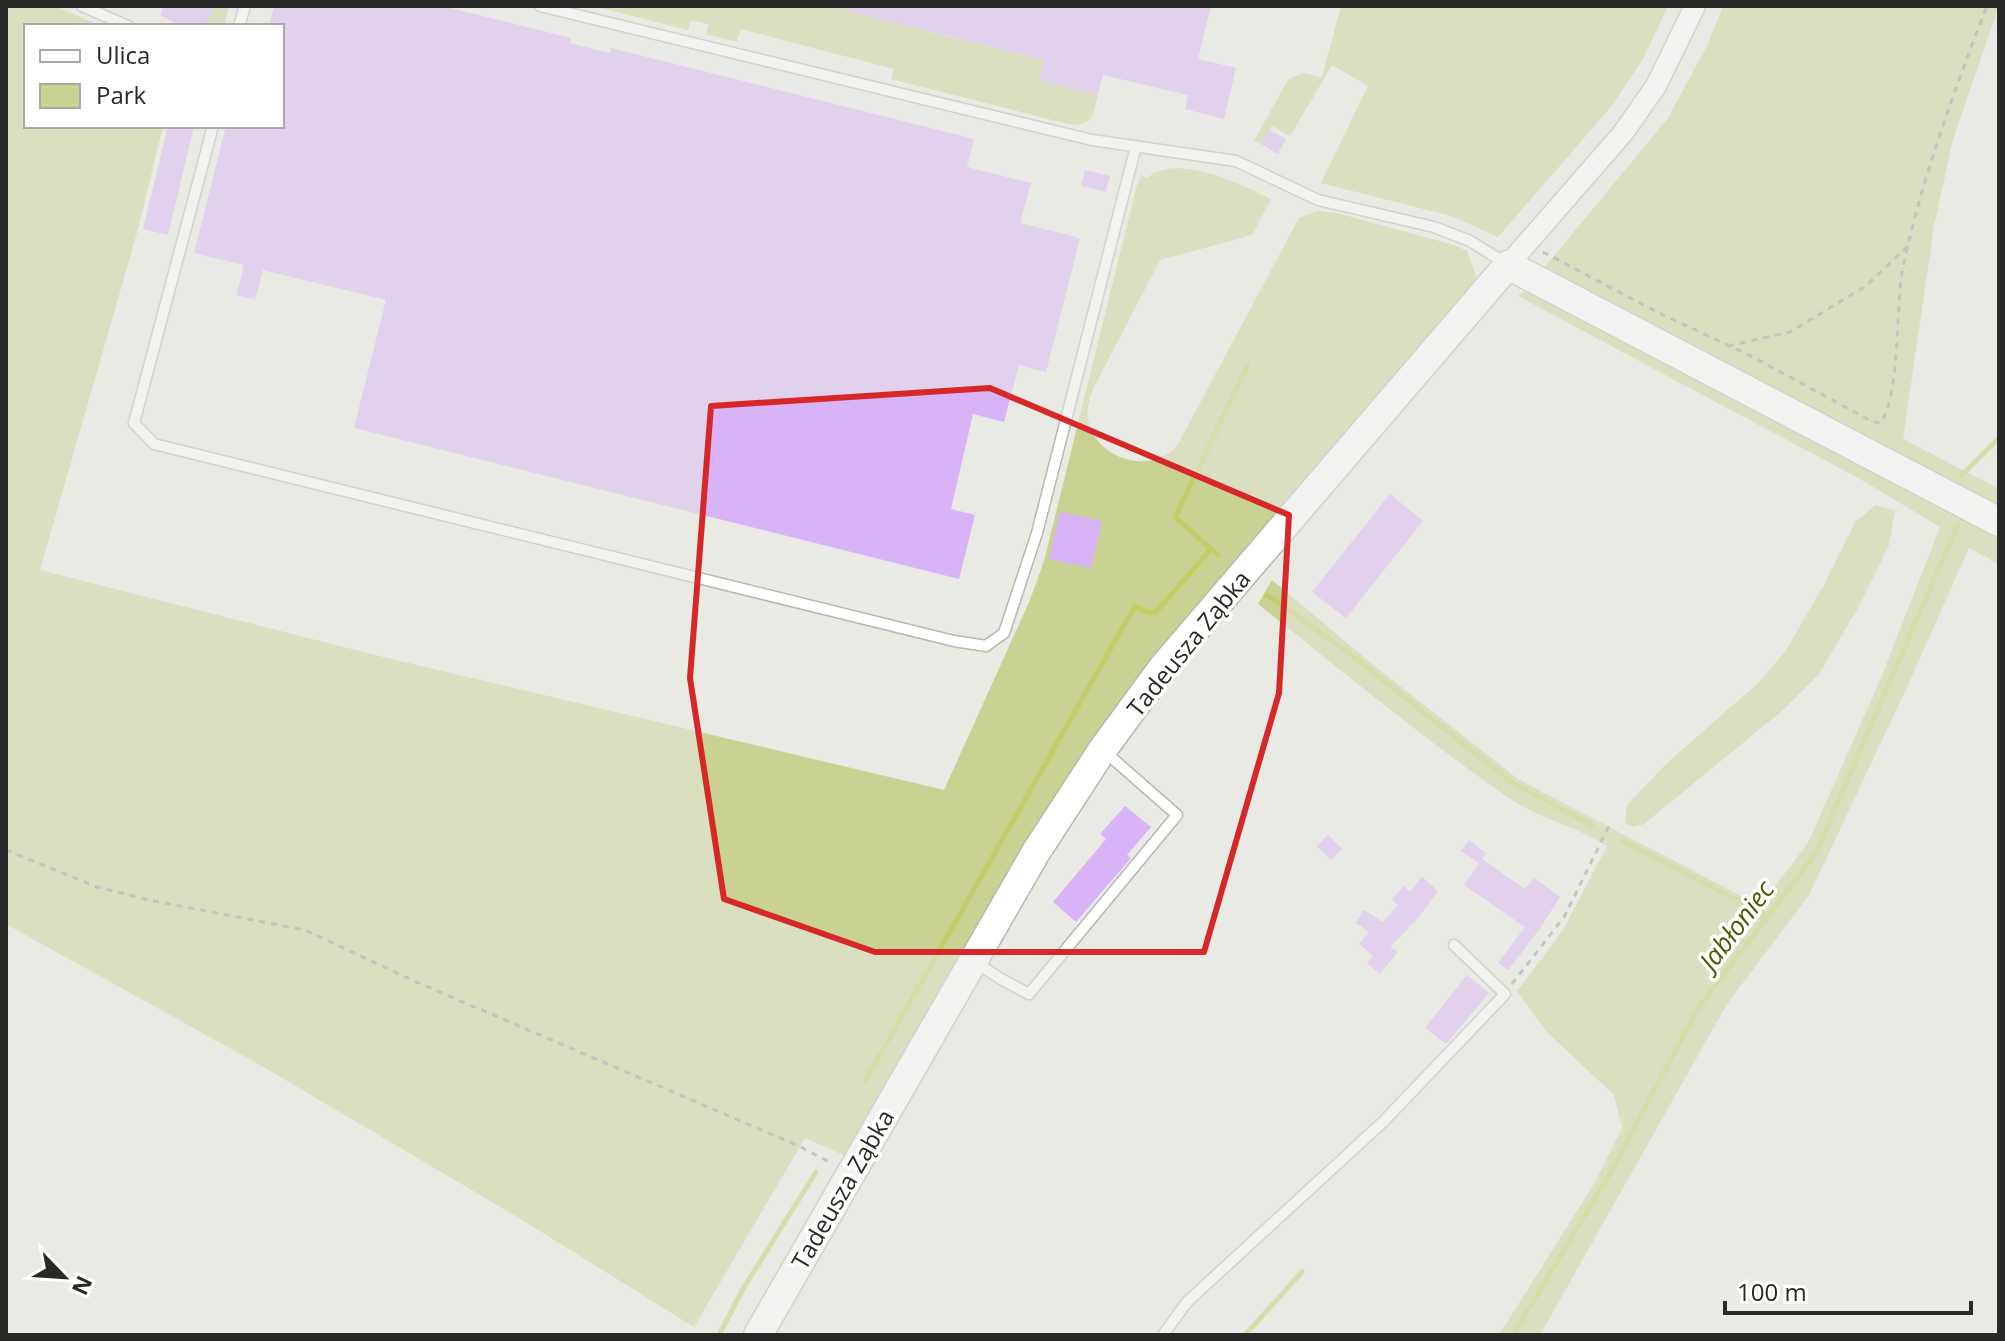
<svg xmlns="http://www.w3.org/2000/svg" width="2005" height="1341" font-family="'Open Sans',sans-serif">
<rect width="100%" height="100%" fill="#e8eae3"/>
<path fill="#c9d293" d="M6,6H55L101,26H26V126H163L138,229L40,570L379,656L944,790L1030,600L1044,561L1137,185L1142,175L1147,178C1176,152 1241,184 1271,199L1252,235L1160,260L1093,389C1090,399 1086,410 1088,420C1094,452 1133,470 1162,457C1167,455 1173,450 1177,446L1299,218L1317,211L1337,213L1454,245L1467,251L1477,279L1469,294L1271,521L848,1157L805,1138L694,1327L519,1218L262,1066L6,924Z
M203,6H229L224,26H195Z
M593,6H935L929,32L1044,60L1039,80L1098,95C1092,116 1094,127 1068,124L891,79L894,69L741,29L737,42L706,34L708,24L691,20L688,30Z
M1341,6H1668L1643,59L1611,107L1498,237L1451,216L1321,183L1368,86L1332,65L1290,136L1272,126L1261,144L1254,141L1288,80L1302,73L1322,77Z
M1723,6H1999L1953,139L1934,226L1903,439L1999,489V564L1969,548L1908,685L1809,895L1727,1004L1540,1335H1499L1594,1184L1622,1128L1614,1095L1547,1032L1517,991L1563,930L1607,846C1577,826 1539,819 1509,798C1422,738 1341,670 1258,604L1272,580L1377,668L1518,779L1760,906L1808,843L1881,678L1940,527L1860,479L1518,296L1526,290L1668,118L1707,46Z
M1876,505L1895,511L1889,545L1859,606L1819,674L1783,710L1644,824L1633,827L1625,823L1627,805L1665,765L1758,683L1785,652L1825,583L1856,521Z"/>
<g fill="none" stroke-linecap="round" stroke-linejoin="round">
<path stroke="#c2ce66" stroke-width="5" d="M1961,476L1999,438
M1218,555L1175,517L1248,365
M1267,595L1345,650L1514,784L1592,825
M1623,841L1769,917
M865,1081L1135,606L1150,613L1156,612L1211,549
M719,1335L743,1289L816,1172
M1245,1335L1302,1272
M1513,1335L1612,1170L1698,1008L1816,853L1958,524"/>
</g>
<path fill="#d9b3f8" d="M164,6H215L206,26H175L176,23L160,15Z
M274,6H442L571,38L570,43L610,53L611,48L974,139L967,167L1031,183L1020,223L1080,238L1046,372L1019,365L1004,422L973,414L951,509L975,515L959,579L354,428L386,300L263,270L255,300L237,295L244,265L194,253L226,126H282V26H269Z
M846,6H1211L1198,59L1236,68L1224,119L1185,109L1188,95L1103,75L1098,95L1039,80L1044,60L846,11Z
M168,126H194L168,235L143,229Z
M1269,130L1286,139L1278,154L1261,144Z
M1085,170L1110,176L1106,192L1081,186Z
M1390,494L1423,521L1346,618L1312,592Z
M1060,512L1102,521L1091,568L1049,559Z
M1125,806L1151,827L1127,855L1131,858L1076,922L1053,902L1106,839L1100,834Z
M1328,835L1342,849L1331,860L1317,846Z
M1469,840L1486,853L1482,859L1525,889L1534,878L1560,897L1539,930L1508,970L1498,963L1525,927L1464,885L1479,863L1461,851Z
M1422,877L1438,891L1418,918L1390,947L1398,952L1380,974L1367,963L1373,956L1359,944L1369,932L1356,923L1364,910L1383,922L1398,905L1392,900L1394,897L1404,886L1410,892Z
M1467,975L1489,993L1446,1044L1425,1028Z"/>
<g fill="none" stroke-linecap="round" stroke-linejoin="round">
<g stroke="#b6b8b1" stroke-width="13">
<path id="lane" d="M82,6L128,26
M540,6L1092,140L1236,161L1318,200L1434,227L1470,241L1507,264
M239,26L245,6
M213,126L134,423L154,444L954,641L986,646L1004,633L1037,533L1136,146
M975,962L1001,979L1029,994L1177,815L1104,751
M1163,1335L1187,1302L1384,1121L1505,994L1454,945"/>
</g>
<g stroke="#b6b8b1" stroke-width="23">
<path id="street" d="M1508,265L1623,133L1656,86L1695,6"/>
</g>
<g stroke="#b6b8b1" stroke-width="31">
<path id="secondary" d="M758,1335L1036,852L1103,749L1164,666L1508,265L1999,522"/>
</g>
<path stroke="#999a95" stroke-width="3" stroke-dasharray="6 6" stroke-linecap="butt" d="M1543,252L1659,313L1749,355L1873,422L1881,423C1901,388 1895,309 1903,267C1922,178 1954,91 1987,6
M1728,346L1790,332L1866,286L1909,245
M6,850L97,887L149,900L305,930L414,981L799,1146L833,1164
M1512,984L1564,917L1609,826"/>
<use href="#lane" stroke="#fff" stroke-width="10"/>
<use href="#street" stroke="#fff" stroke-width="20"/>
<use href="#secondary" stroke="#fff" stroke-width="28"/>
</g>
<path d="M0 0H2005V1341H0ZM990,388L1289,515L1279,693L1204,952H875L724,899L690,678L711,406Z" fill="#e8eae3" fill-opacity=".55" fill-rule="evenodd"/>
<path fill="none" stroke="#d62828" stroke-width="6" stroke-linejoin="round" d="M990,388L1289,515L1279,693L1204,952H875L724,899L690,678L711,406Z"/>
<g text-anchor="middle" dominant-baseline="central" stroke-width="7" stroke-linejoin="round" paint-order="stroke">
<g font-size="24" fill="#292927" stroke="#fffffe">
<text transform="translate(1188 643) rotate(-51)">Tadeusza Ząbka</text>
<text transform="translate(842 1189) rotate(-60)">Tadeusza Ząbka</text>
</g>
<g font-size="26" font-style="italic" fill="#505706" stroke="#fffffe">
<text transform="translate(1736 925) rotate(-53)">Jabłoniec</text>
</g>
</g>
<rect width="2005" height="1341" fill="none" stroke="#292927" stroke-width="16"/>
<rect x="24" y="24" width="260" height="104" fill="#fffffe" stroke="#a9a9a8" stroke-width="2"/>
<rect x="40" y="50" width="40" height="12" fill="#ffffff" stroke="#a9a9a8" stroke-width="2"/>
<text x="96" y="64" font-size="24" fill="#292927">Ulica</text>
<rect x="40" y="84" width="40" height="24" fill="#c9d293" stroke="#a9a9a8" stroke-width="2"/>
<text x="96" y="104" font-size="24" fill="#292927">Park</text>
<g transform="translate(64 1277) rotate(115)" stroke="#fffffe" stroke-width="6" paint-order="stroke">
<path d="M0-6L14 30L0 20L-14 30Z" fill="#292927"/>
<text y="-12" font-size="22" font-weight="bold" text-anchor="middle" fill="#292927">N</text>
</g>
<path d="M1725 1301v12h246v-12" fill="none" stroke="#292927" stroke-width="4"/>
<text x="1737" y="1301" font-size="24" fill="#292927" stroke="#fffffe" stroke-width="6" paint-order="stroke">100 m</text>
</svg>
